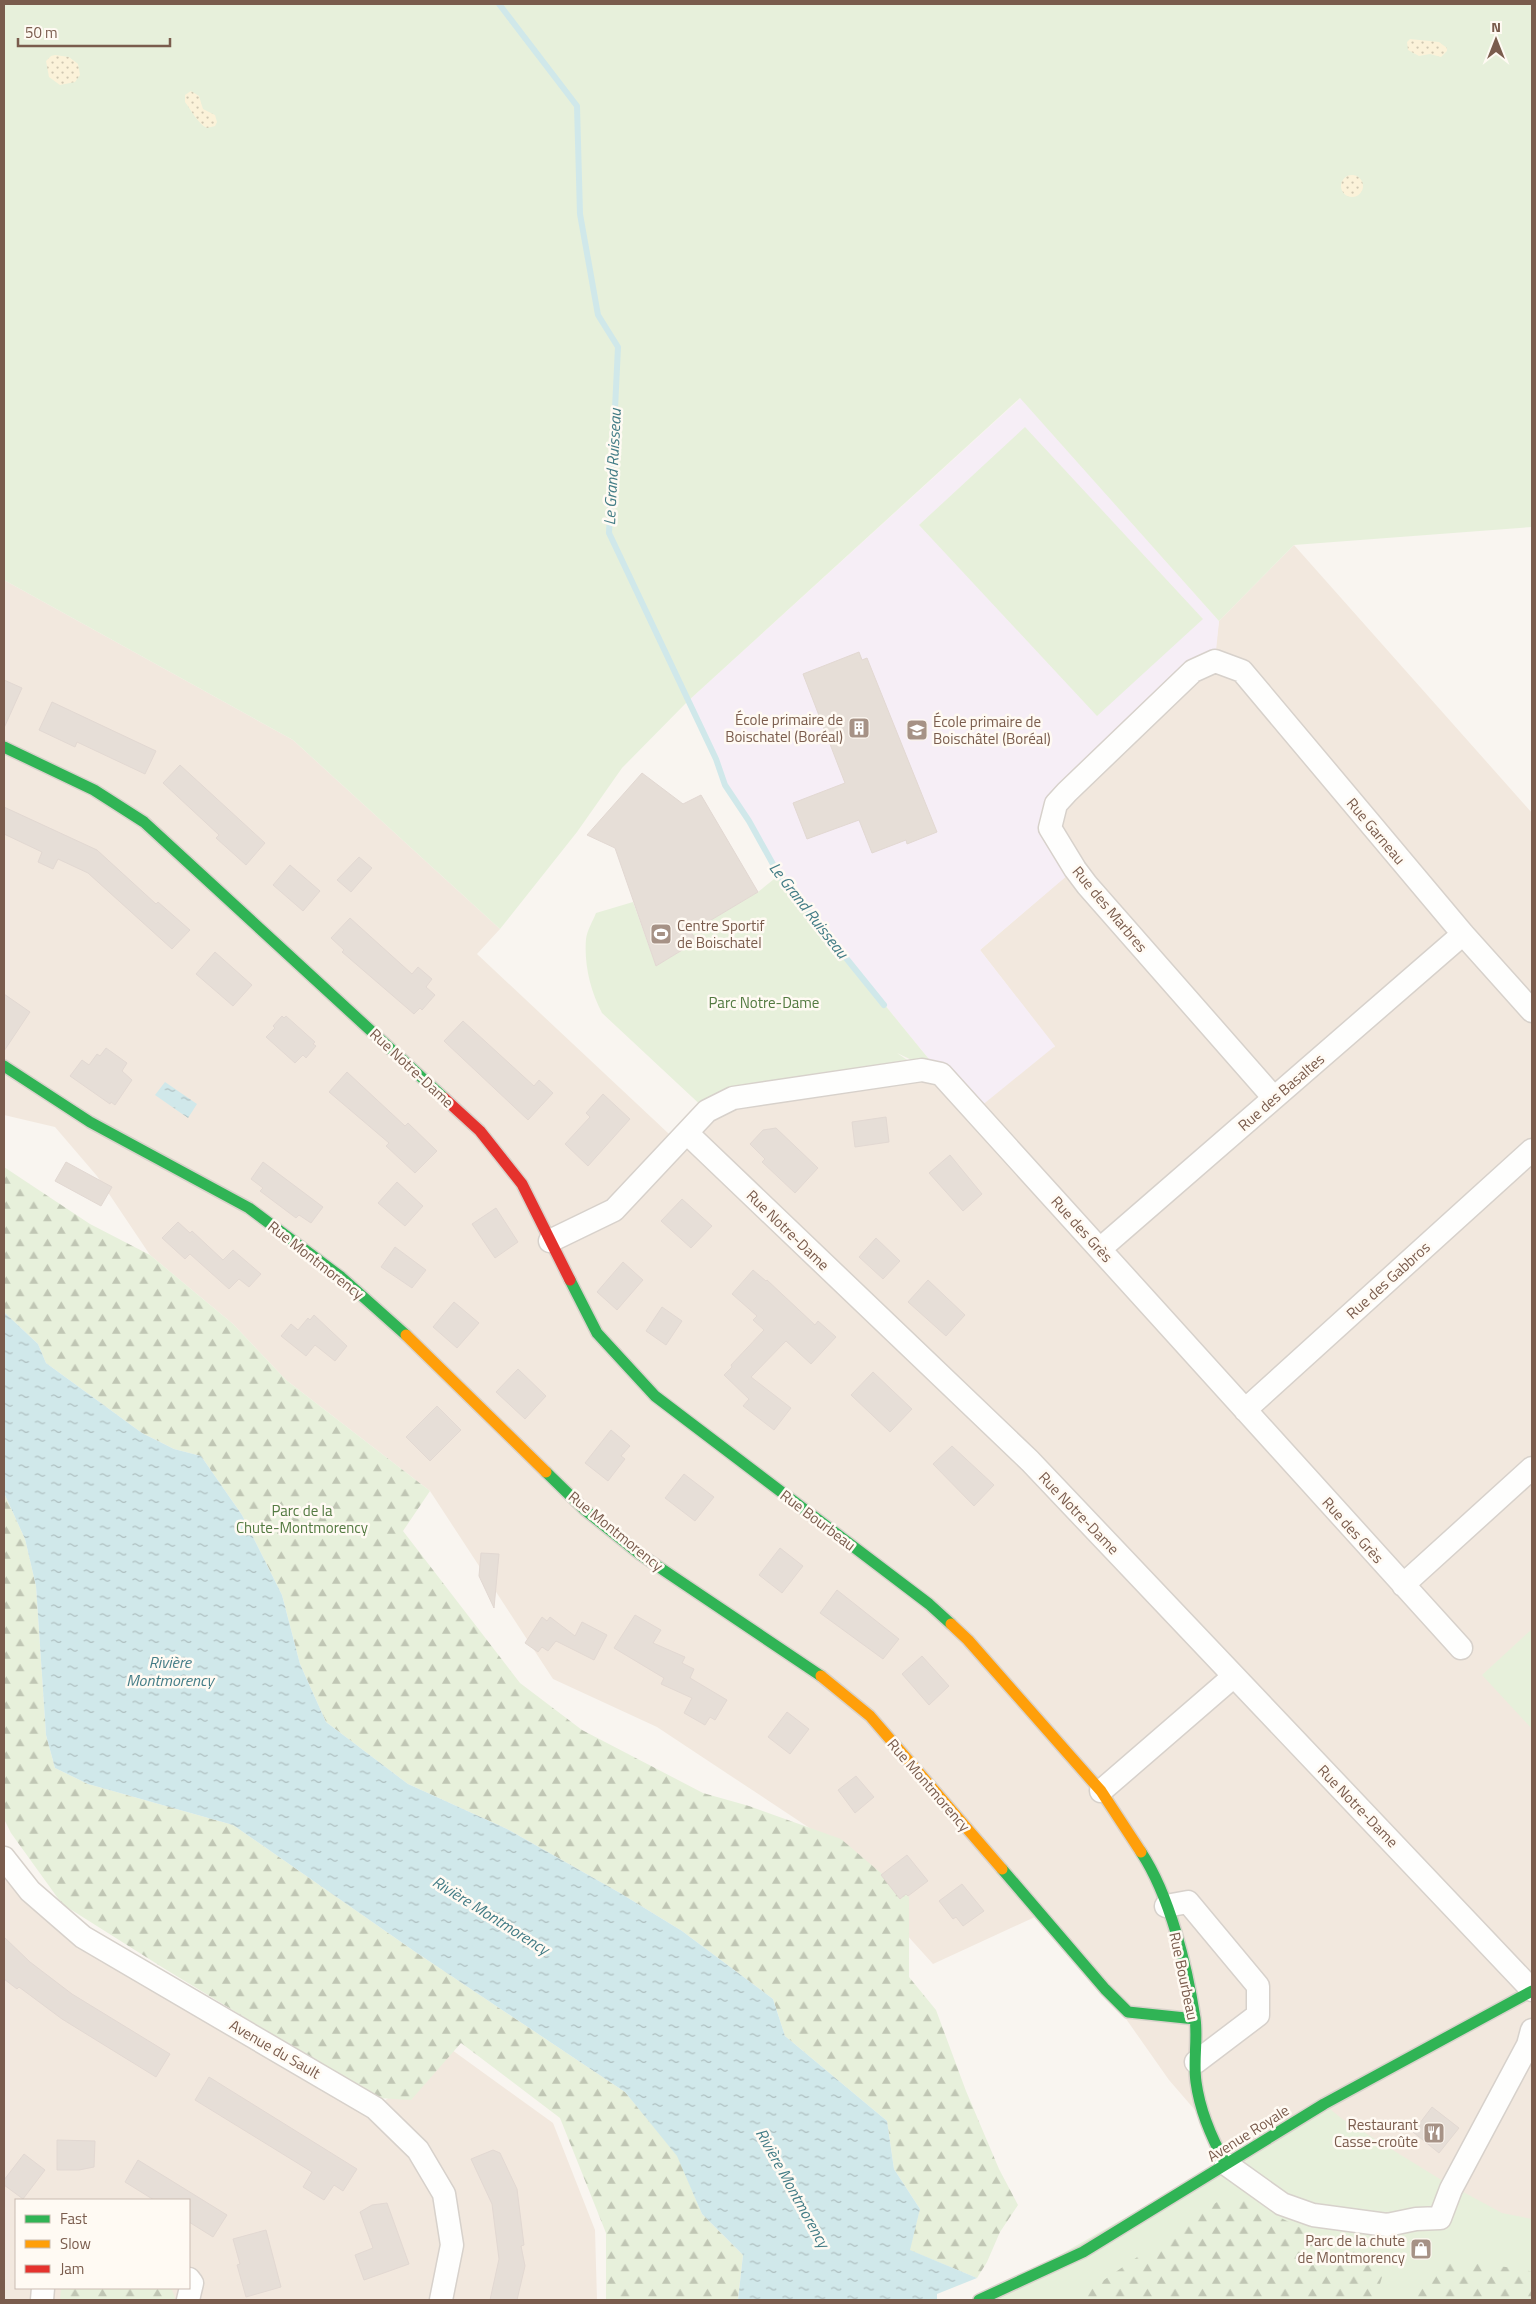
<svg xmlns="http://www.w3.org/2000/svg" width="1536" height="2304" font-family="'Titillium Web',sans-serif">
<defs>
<pattern id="forest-firs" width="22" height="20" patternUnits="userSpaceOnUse" patternTransform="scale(1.25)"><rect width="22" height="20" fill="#e7f0db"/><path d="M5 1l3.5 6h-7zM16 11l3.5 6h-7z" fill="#c0c6b4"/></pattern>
<pattern id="sand-dots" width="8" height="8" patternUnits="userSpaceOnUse" patternTransform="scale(1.25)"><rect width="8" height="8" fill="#fbf2d9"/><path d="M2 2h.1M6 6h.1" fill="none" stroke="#d0c7b2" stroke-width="1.8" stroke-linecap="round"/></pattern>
<pattern id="water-ripples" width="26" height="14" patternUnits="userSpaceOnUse" patternTransform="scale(1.25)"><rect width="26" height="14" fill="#d0e8ea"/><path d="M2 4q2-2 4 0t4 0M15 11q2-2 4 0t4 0" fill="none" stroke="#aebfc0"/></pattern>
</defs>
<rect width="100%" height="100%" fill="#f9f5f0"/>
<path fill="#f2e8de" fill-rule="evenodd" d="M1294,545L1532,813V2260L1233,2154L1169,2080L1105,1989L1035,1917L933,1964L811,1829L657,1727L553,1679L430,1491L286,1380L233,1324L150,1255L97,1176L55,1127L4,1115V580L293,740L500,929L477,954L668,1133L680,1142L707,1111L1055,1047L980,950L1074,869L1058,841L1056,804L1214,661L1219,621Z
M4,1858L30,1891L375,2108L452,2050L553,2123L595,2230L597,2300H4ZM16,2200H189V2288H16Z"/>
<path fill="#f6eef6" d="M1021,398L1219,621L1215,661L1193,671L1050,828L1075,869L980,950L1055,1046L975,1111L941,1074L779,875L749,821L725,785L688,701Z"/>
<path fill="#e7f0db" d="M4,4H1532V527L1294,545L1219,621L1020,398L688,701L622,768L577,832L500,929L293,740L4,580Z
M1025,427L1203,619L1097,716L919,525Z
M779,875L941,1074L897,1053L922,1070L707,1111L602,1013C590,990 584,964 586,939C587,930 593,921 596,913L633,902L656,966L697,941L691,932L758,892Z
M1532,1629V1729L1482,1675Z
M1324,2104L1341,2118L1443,2181L1502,2213L1532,2219V2300H981Z"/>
<path fill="url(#forest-firs)" d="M4,1167L90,1224L150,1255L233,1324L286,1380L430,1491L403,1531L520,1683L582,1730L703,1793L749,1806L841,1839L909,1897V1977L936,2010L966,2091L999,2169L1018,2205L1000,2232L987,2262L977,2278L909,2250L920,2209L894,2169L887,2121L785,2036L773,1999L682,1931L620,1893L507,1829L408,1784L326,1722L300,1664L282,1595L242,1515L201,1456L174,1449L142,1433L46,1363L38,1344L4,1312Z
M4,1493L25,1539L36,1586L46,1735L55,1768L88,1784L233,1825L414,1951L625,2092L678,2156L702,2214L743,2255L738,2300H606V2233L560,2118L461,2043L411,2100L377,2098L165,1969L62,1904L11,1833L4,1819Z
M1243,2199L1301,2228L1345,2243L1363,2238L1387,2260L1380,2284L1372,2300H1075L1217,2202Z
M1438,2259L1523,2269L1532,2272V2300H1414L1426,2274Z
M61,2288H171L175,2297L174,2300H60Z"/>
<path fill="url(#sand-dots)" d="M1410,39L1439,42L1447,48V51L1441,57L1430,54L1419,56L1408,50L1407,42Z
M55,55L69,57L78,64L80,75L75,82L60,85L49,77L46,61L51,56Z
M191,91L199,96L203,109L215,115L217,122L215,126L207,128C199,125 191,110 185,102V95Z
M1341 186a11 11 0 1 1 22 0a11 11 0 1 1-22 0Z"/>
<path fill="url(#water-ripples)" d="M165,1082L197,1104L188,1118L155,1095Z
M4,1312L38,1344L46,1363L142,1433L174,1449L201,1456L242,1515L282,1595L300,1664L326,1722L408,1784L507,1829L620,1893L682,1931L773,1999L785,2036L887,2121L894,2169L920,2209L910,2250L977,2278L937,2294V2300H738L743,2255L702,2214L677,2156L625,2092L414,1951L233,1825L88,1784L55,1768L46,1735L36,1586L25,1539L4,1493Z"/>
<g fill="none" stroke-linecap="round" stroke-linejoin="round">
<path stroke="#d0e8ea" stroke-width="6" d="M499,4L577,106L580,214L598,315L618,347L609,533L716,759L725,785L749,821L779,875L884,1005"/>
</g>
<path fill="#e6ded7" stroke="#e2d8d2" d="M859,652L862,660L867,658L937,832L907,844L906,840L872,853L859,820L807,839L793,803L845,783L803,674Z
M4,680L22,688L4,728Z
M52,702L156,751L145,774L77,742L75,747L39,730Z
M180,765L265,843L246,865L216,838L219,835L163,783Z
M642,773L683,804L701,795L758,892L691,932L697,941L656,966L615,848L587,835Z
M4,807L97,850L156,904L158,902L190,930L172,949L88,873L58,859L53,869L38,862L42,852L4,834Z
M359,857L372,868L351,892L337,880Z
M290,865L320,891L303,911L273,885Z
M350,918L412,974L418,967L432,979L426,987L435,995L422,1010L420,1008L414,1014L342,952L344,950L331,938Z
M215,952L252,985L233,1006L196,974Z
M4,994L30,1012L4,1051Z
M282,1016L284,1018L286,1016L315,1042L313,1044L316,1046L306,1058L303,1055L295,1063L266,1037L275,1028L273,1026Z
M463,1021L534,1086L539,1080L553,1093L528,1120L444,1041Z
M106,1048L127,1063L122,1071L132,1080L115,1105L111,1102L110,1104L70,1076L82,1060L89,1065L97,1054L100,1056Z
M347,1072L405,1126L408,1123L437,1151L415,1173L386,1146L389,1143L329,1092Z
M603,1094L630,1119L588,1166L565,1144L590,1117L586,1113Z
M886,1117L889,1142L855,1147L852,1122Z
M776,1128L818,1168L795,1193L762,1162L765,1159L750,1144L763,1130Z
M950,1155L982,1194L963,1211L929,1173Z
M66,1162L112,1187L101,1206L55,1181Z
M263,1162L323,1207L311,1223L299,1215L296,1218L260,1191L263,1188L251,1179Z
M397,1182L423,1206L405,1226L378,1203Z
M682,1199L712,1226L691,1248L661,1221Z
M496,1208L518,1242L495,1258L472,1224Z
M178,1222L190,1233L192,1231L223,1260L233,1250L261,1274L249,1287L239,1279L229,1289L190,1254L185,1259L162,1238Z
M876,1238L900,1261L883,1279L859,1257Z
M395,1247L426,1270L412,1288L381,1267Z
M623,1262L643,1280L617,1310L597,1292Z
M753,1270L766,1281L767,1280L815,1325L818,1321L836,1337L811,1364L786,1341L751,1377L791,1408L774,1430L743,1406L749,1399L724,1375L732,1367L731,1365L764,1330L753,1320L757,1316L732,1294Z
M928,1280L965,1315L946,1336L908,1302Z
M454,1302L479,1323L457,1348L433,1327Z
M662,1307L682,1321L666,1345L646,1331Z
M314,1315L347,1346L335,1361L315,1345L306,1356L281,1336L291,1324L298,1330L308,1318L310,1320Z
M518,1369L546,1396L525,1419L496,1392Z
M873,1372L912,1409L890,1432L851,1395Z
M437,1406L461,1430L430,1461L406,1437Z
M611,1430L630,1446L621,1456L625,1459L608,1481L585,1463Z
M952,1446L994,1485L974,1506L933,1464Z
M684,1474L714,1497L695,1521L665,1498Z
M780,1548L803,1566L782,1593L759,1575Z
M481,1553L499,1554L494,1608L479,1576Z
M837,1590L899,1639L883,1659L820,1613Z
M635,1615L661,1630L653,1643L685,1657L682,1663L694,1669L690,1678L727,1700L715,1720L710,1717L705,1725L684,1713L692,1698L661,1684L664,1678L614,1648Z
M542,1617L547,1621L550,1617L575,1636L582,1622L607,1635L594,1660L556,1641L548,1651L542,1647L538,1652L525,1643Z
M922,1656L949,1686L929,1705L902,1674Z
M787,1712L809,1729L790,1754L768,1737Z
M856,1776L874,1797L855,1813L838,1790Z
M907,1855L928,1881L908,1896L906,1894L900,1899L881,1875Z
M962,1884L984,1911L963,1926L956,1917L953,1919L939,1901Z
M4,1937L30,1962L72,1994L170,2054L156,2077L62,2019L19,1987L17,1989L4,1979Z
M209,2077L357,2169L343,2191L334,2185L324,2200L303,2187L312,2172L195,2100Z
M1432,2107L1459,2128L1439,2153L1413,2132Z
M57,2140L95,2141L94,2167L79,2170H57Z
M493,2150L500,2153L517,2189L524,2245L521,2246L525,2266L517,2300H490L499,2259L492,2204L471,2159Z
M24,2154L45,2170L23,2199L4,2185V2180Z
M138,2160L227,2215L213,2237L189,2222V2200H154L125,2182Z
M387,2203L409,2264L364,2280L355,2255L373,2248L360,2212L372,2205Z
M266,2230L281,2287L246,2297L237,2265L240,2264L233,2239Z"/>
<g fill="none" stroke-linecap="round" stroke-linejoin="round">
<g stroke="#d7d1cb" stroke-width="25">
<path id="street" d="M1274,1098L1087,885L1075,869L1050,828L1056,804L1067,792L1193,671L1215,661L1242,671L1463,934L1532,1011
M688,1134L1030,1461L1532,1990
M550,1241L614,1210L707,1111L733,1098L922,1070L941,1074L1461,1648
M1100,1249L1463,934
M1245,1410L1532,1150
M1403,1585L1532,1468
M1101,1791L1234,1676
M4,1858L30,1891L83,1937L375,2108L418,2150L444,2194L452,2245L441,2300
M1166,1906L1188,1902L1258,1986V2015L1196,2062
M1226,2164L1282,2204L1313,2215L1387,2225L1416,2219L1440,2218L1451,2189L1528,2045L1532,2030
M42,2300L43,2288
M188,2300L192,2283L189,2279"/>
</g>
<g stroke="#d9d2cb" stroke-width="14">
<path id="fast" d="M4,747L94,790L144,822L444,1098
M4,1066L90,1122L249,1208L341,1277L406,1335
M570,1280L597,1333L655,1396L929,1604L951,1624
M546,1472L585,1510L641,1555L821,1676
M1141,1852C1170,1896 1187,1966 1195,2018C1198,2039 1193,2061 1196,2082C1200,2112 1212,2139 1226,2164
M1002,1869L1105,1989L1128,2012L1195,2019
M979,2300L1083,2252L1324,2104L1532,1991"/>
</g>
<g stroke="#d9d2cb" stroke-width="14">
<path id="slow" d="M406,1335L546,1472
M951,1624L968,1640L1101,1791L1141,1852
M821,1676L870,1716L1002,1869"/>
</g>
<g stroke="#d9d2cb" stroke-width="14">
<path id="jam" d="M444,1098L480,1131L522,1184L570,1280"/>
</g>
<use href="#street" stroke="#fefefd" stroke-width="22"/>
<use href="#fast" stroke="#30b455" stroke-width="11"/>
<use href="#slow" stroke="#ff9f0a" stroke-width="11"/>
<use href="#jam" stroke="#e5322d" stroke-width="11"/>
</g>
<defs>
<g id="building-square" transform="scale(1.125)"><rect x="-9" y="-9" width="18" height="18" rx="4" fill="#a69286" stroke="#fffaf3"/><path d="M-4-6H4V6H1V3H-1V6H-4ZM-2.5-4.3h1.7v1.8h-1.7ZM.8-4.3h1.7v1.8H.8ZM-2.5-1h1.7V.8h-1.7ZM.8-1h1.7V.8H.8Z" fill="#fff"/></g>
<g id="school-square" transform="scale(1.125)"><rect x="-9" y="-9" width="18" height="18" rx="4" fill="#a69286" stroke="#fffaf3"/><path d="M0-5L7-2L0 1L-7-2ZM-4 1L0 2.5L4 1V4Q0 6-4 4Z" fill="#fff"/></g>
<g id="stadium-square" transform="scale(1.125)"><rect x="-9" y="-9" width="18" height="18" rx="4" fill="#a69286" stroke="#fffaf3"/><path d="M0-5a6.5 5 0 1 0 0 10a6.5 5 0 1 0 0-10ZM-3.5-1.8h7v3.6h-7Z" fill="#fff"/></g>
<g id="restaurant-square" transform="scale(1.125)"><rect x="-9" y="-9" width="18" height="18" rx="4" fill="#a69286" stroke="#fffaf3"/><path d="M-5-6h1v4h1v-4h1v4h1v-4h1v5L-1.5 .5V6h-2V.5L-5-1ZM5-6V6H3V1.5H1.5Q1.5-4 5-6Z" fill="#fff"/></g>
<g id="shop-square" transform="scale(1.125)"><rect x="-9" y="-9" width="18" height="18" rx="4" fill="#a69286" stroke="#fffaf3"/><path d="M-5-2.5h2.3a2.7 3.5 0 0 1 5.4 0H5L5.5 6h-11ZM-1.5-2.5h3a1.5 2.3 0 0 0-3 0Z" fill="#fff"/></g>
</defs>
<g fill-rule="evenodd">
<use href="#building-square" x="859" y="728"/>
<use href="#school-square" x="917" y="730"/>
<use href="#stadium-square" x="661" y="934"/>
<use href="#restaurant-square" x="1434" y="2133"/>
<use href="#shop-square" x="1421" y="2249"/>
</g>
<g text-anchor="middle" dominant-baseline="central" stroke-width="5" stroke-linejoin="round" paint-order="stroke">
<g font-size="15" fill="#7a5c4d" stroke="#fffaf3" text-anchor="end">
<text x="843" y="719">École primaire de<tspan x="843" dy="17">Boischatel (Boréal)</tspan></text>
<text x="933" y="721" text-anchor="start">École primaire de<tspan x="933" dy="17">Boischâtel (Boréal)</tspan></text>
<text x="677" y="925" text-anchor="start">Centre Sportif<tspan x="677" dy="17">de Boischatel</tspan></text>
<text x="1418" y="2124">Restaurant<tspan x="1418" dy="17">Casse-croûte</tspan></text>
<text x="1405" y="2240">Parc de la chute<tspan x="1405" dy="17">de Montmorency</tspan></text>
</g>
<g font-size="15" fill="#7a5c4d" stroke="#fffaf3">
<text transform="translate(1376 831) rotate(50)">Rue Garneau</text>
<text transform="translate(1110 909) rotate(50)">Rue des Marbres</text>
<text transform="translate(412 1068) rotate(43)">Rue Notre-Dame</text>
<text transform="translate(1281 1092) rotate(-41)">Rue des Basaltes</text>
<text transform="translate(1082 1229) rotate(48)">Rue des Grès</text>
<text transform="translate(788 1230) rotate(44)">Rue Notre-Dame</text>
<text transform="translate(316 1260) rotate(38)">Rue Montmorency</text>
<text transform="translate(1388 1280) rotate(-42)">Rue des Gabbros</text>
<text transform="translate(1079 1513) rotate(46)">Rue Notre-Dame</text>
<text transform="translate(818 1520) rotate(37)">Rue Bourbeau</text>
<text transform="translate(1353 1530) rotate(48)">Rue des Grès</text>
<text transform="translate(616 1531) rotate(39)">Rue Montmorency</text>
<text transform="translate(929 1785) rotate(49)">Rue Montmorency</text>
<text transform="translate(1358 1806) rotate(46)">Rue Notre-Dame</text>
<text transform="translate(1184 1976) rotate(78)">Rue Bourbeau</text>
<text transform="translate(275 2049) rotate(30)">Avenue du Sault</text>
<text transform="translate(1248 2133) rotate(-32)">Avenue Royale</text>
</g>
<g font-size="15" fill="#537a41" stroke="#fffaf3">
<text x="764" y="1002">Parc Notre-Dame</text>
<text x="302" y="1510">Parc de la<tspan x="302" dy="17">Chute-Montmorency</tspan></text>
</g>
<g font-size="16" font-style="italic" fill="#437c86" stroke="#fffaf3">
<text transform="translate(612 467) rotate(-87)">Le Grand Ruisseau</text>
<text transform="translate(809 910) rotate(52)">Le Grand Ruisseau</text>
<text x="170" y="1662">Rivière<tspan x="170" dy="18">Montmorency</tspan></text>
<text transform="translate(491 1915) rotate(32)">Rivière Montmorency</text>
<text transform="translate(793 2188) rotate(61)">Rivière Montmorency</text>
</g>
</g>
<rect width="1536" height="2304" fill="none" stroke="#7a5c4d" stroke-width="10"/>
<rect x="15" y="2199" width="175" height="90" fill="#fffaf3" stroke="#cabbb1"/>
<rect x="25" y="2215" width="25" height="8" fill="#30b455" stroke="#cabbb1"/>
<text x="60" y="2224" font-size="15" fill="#7a5c4d">Fast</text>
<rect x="25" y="2240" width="25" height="8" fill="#ff9f0a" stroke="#cabbb1"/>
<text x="60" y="2249" font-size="15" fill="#7a5c4d">Slow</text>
<rect x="25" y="2265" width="25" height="8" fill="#e5322d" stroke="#cabbb1"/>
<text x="60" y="2274" font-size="15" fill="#7a5c4d">Jam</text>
<g transform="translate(1496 40)" stroke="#fffaf3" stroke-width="4" paint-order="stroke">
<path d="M0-4L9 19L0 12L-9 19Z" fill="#7a5c4d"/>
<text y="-8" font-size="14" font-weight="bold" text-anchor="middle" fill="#7a5c4d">N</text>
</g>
<path d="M18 38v8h152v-8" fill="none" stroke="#7a5c4d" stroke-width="2.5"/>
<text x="25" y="38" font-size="15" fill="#7a5c4d" stroke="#fffaf3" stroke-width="4" paint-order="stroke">50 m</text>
</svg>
